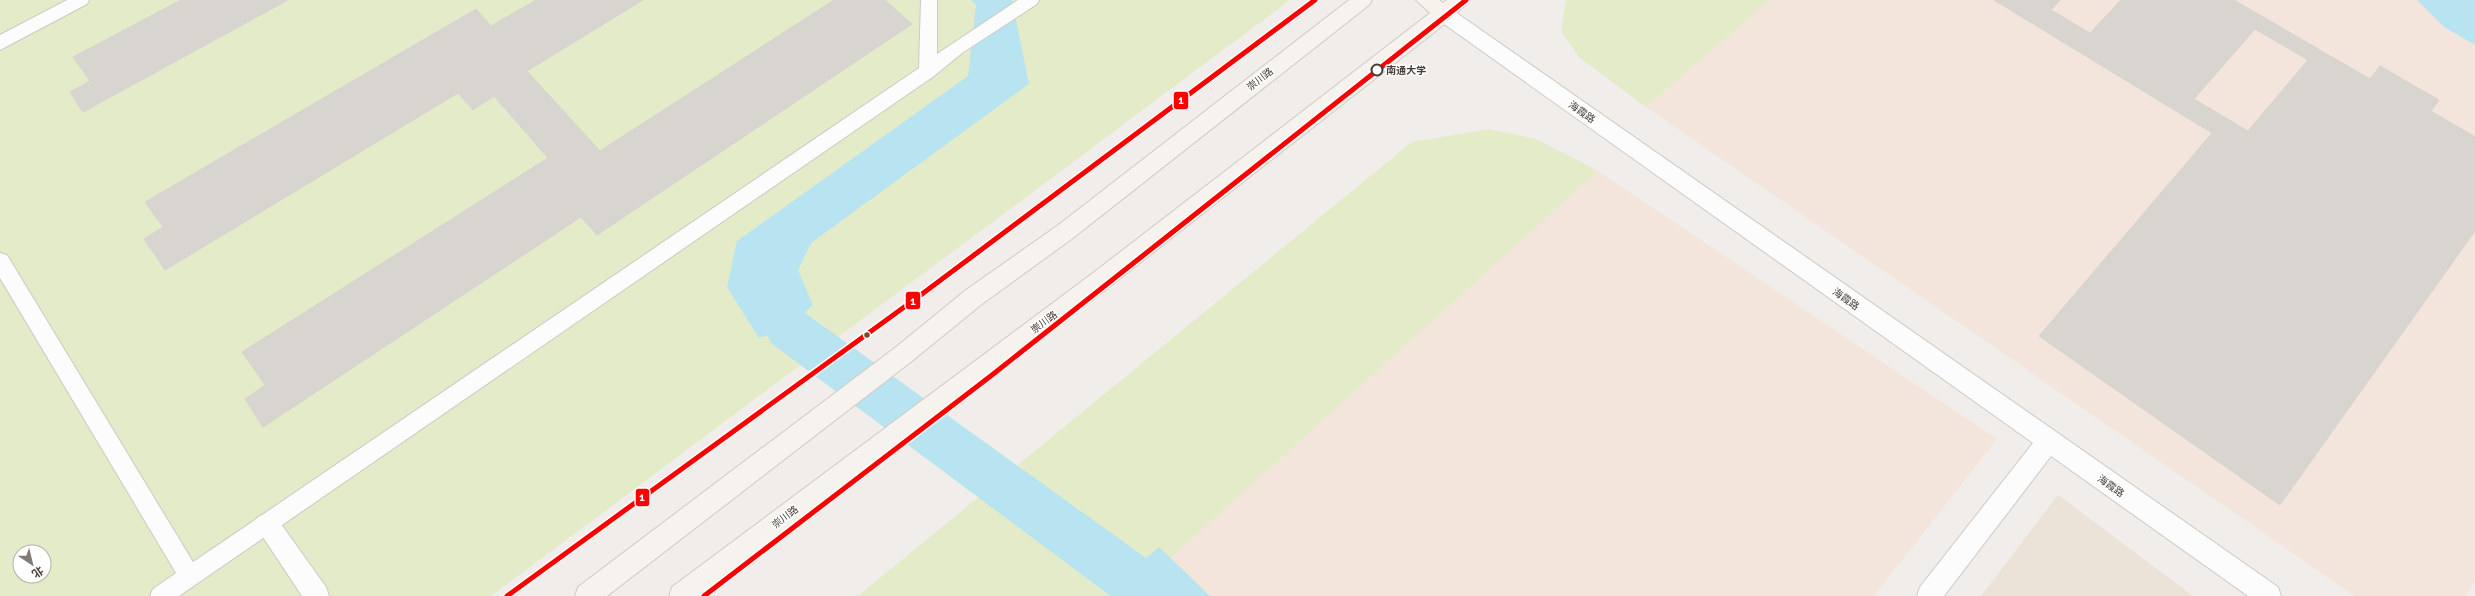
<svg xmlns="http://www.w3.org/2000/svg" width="2475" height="596" font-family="Raleway,'Noto Sans SC',sans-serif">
<rect width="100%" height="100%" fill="#f0edea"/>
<path fill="#f4e5dc" d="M1770,0H2475V580L2466,596H2355L1646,107Z
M1598,171L1997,439L1874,596H1129Z"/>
<path fill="#ebe2d8" d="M2058,495L2193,596H1981Z"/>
<path fill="#e3ebc8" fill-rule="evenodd" d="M0,0H1290L491,596H0ZM20,552H44V576H20Z
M1566,0H1770L1646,107L1579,57L1561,31Z
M1489,129L1536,139L1598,171L1129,596H858L1412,142Z"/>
<path fill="#b7e4f0" d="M971,0H1012L1029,84L811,243L798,270L813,305L788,328L759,338L727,287L737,241L968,76L976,5Z
M2417,0H2475V45L2444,27Z
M1159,547L1210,596H1110L1107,593Z"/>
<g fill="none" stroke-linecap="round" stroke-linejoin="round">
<path fill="#b7e4f0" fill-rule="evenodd" d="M788,307L805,313L1146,558L1153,576L1146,594L1141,596L1108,594L771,343L764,328L771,313Z"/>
</g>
<path fill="#d8d4d0" stroke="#d8d3cf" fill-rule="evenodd" d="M181,0H288L83,112L70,92L90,81L73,57Z
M536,0H643L527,71L600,151L834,0H885L912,24L597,235L581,217L263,427L245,399L265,385L242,352L548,158L494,96L473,110L458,93L165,270L144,239L163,227L145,202L476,9L491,26Z
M1994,0H2060L2051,10L2090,33L2121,0H2234L2370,79L2380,66L2439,100L2431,111L2475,137V231L2280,505L2039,336L2212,133ZM2255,29L2308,60L2248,131L2194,99Z"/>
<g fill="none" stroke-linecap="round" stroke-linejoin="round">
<g stroke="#cdc9c5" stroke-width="2">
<path id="lane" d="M67,0H89L87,4L0,50V35Z
M921,0H937V54L1018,0H1039L1037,4L962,53L934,76L179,596H150L153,589L176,573L0,278V253L7,255L193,562L919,68Z"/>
</g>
<g stroke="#cdc9c5" stroke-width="2">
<path id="street" d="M1444,7L1451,9L2278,587L2281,596H2248L2051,456L1944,596H1917L1920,587L2033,443L1437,19L1434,14L1437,9Z
M267,514L276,517L326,587L329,596H302L255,525L258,517Z"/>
</g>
<g stroke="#d1cac1" stroke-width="2">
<path id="secondary" d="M1349,0H1372L1369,5L1073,238L982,304L912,361L607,596H575L578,587L896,347L966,290L1057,226Z
M1416,0H1439L1443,3L1447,0H1470L1451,19L1113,284L701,596H669L672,587L1097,270L1430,13Z"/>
</g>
<use href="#lane" fill="#fdfcfc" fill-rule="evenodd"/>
<use href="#street" fill="#fdfcfc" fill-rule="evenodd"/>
<use href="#secondary" fill="#f6f3ee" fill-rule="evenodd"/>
<g stroke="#fff" stroke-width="8">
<path id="metro-1" d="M507,596L918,297L1315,0
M704,596L992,375L1466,0"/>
</g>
<use href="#metro-1" stroke="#f00" stroke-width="5"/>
</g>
<circle fill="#fff" stroke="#463c35" stroke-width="2" cx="1377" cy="70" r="5.5"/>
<circle fill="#7a4b2a" stroke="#fff" stroke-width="1.5" cx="867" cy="335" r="3.5"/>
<g text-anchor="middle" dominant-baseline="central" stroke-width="3" stroke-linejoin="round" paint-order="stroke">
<g font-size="10" font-weight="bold" fill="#463c35" stroke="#fff" text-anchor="start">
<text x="1386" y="70">南通大学</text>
</g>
<g font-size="10" fill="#463c35" stroke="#fff">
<text transform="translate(1260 79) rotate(-38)">崇川路</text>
<text transform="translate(1582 112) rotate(35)">海霞路</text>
<text transform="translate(1846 299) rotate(35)">海霞路</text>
<text transform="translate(1044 322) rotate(-36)">崇川路</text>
<text transform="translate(2111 486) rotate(35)">海霞路</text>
<text transform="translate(785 517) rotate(-37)">崇川路</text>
</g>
</g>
<g stroke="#fff" stroke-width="1.5">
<rect x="1173" y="91" width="16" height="19" rx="4" fill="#f00"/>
<rect x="905" y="291" width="16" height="19" rx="4" fill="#f00"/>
<rect x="635" y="488" width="15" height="19" rx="4" fill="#f00"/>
</g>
<g font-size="11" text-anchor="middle" font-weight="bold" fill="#fff">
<text x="1181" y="104">1</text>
<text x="913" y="305">1</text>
<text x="642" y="501">1</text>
</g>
<g transform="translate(32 564) rotate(145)"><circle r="19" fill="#ffffff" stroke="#b5b1ae"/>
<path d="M0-3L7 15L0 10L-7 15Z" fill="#827a74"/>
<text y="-6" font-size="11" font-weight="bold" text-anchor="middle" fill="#463c35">北</text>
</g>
</svg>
